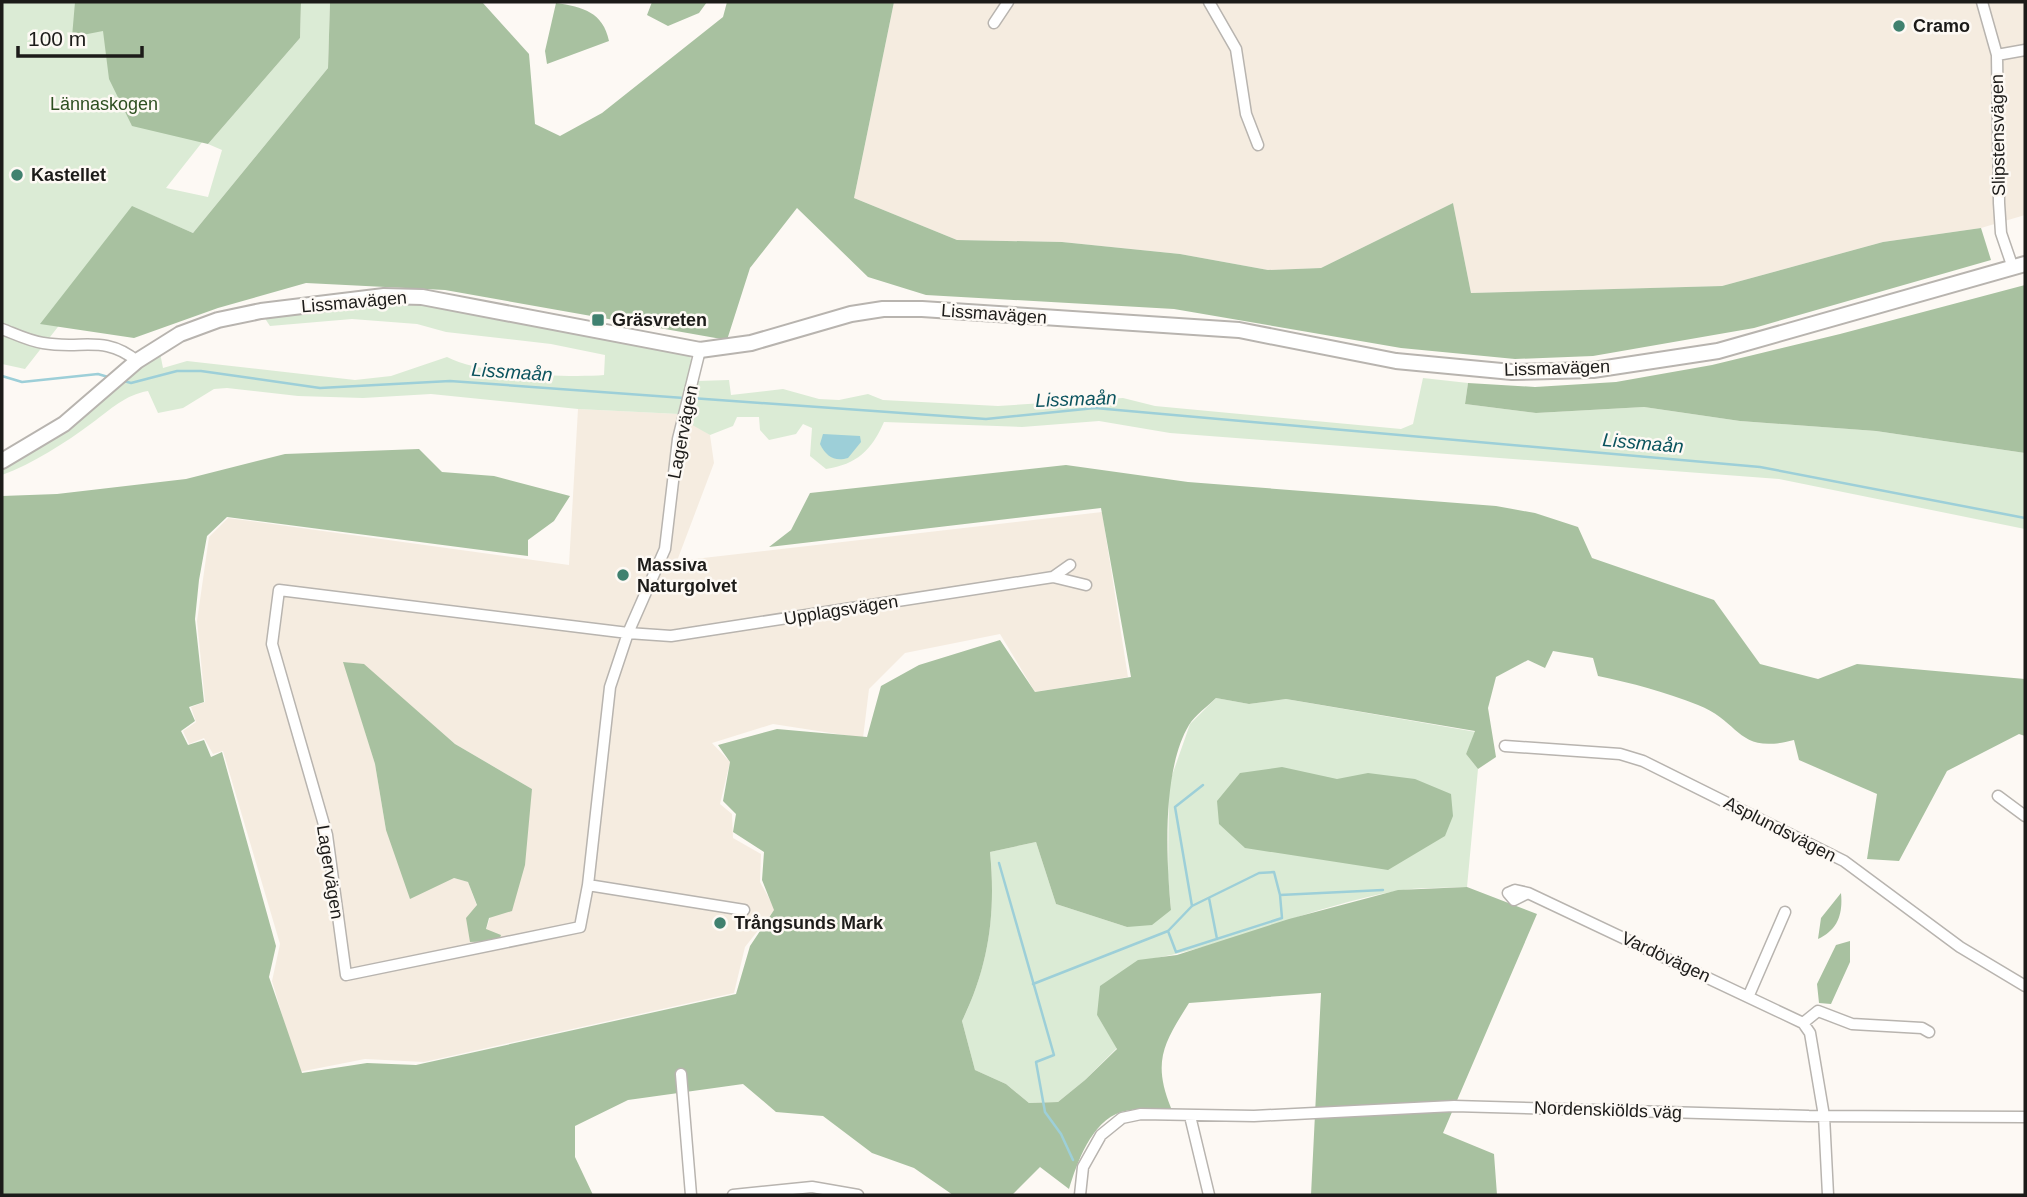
<svg xmlns="http://www.w3.org/2000/svg" width="2027" height="1197" font-family="Arial,sans-serif">
<rect width="100%" height="100%" fill="#fdf9f4"/>
<path fill="#f5ece0" fill-rule="evenodd" d="M894,2H2025V215L1981,228L1883,242L1722,286L1471,293L1453,203L1321,268L1268,270L1180,254L1062,242L957,240L854,198Z
M578,409L679,414L710,435L714,463L677,561L1102,512L1128,677L1035,692L1000,634L905,653L869,689L863,738L773,724L712,743L730,762L720,804L732,814L733,838L761,854L760,882L775,909L745,947L734,993L424,1062L365,1059L299,1072L272,981L280,944L223,751L213,754L204,738L189,744L183,731L196,722L191,707L205,702L197,621L209,537L228,518L569,565ZM344,662L364,665L455,744L532,789L486,930L468,882L454,878L386,830L375,764Z"/>
<path fill="#dbebd5" d="M2,2H296L294,26L166,188L208,197L222,150L208,144L300,38L301,2H330L328,68L193,233L147,213L25,369L2,364Z
M389,302H412L682,352L690,356L692,363L679,414L578,409L431,394L363,398L298,396L227,388L214,389L183,408L158,413L148,391C125,395 111,409 92,423C65,443 34,463 2,475V466L160,353L163,368L187,361L355,380L391,376L447,357C478,374 568,378 604,375L605,355L551,344L446,332L417,324L352,319L270,326L262,314Z
M1423,378L1468,383L1465,404L1536,413L1644,407L1740,421L1876,431L2025,453V529L1779,479L1170,433L1099,421L1022,427L884,422C871,451 857,464 826,469L810,456L812,428L803,424L796,434L769,440L760,430L759,417H737L733,426L710,435L687,422L697,381L729,380L731,395L783,389L819,399L839,400L868,394L883,400L998,406L1123,398L1155,406L1401,429L1413,424Z
M1216,698L1249,704L1286,699L1476,732L1466,754L1478,769L1467,887C1444,888 1419,887 1397,891C1309,906 1227,948 1138,961L1097,1015L1117,1048L1085,1080L1058,1102L1029,1103L1006,1084L975,1070L962,1021C989,966 996,912 990,852L1036,842L1056,904L1127,927L1171,910L1168,875L1169,784L1190,724Z"/>
<path fill="#a8c1a0" d="M75,2H301L300,38L208,144L132,126L109,79L103,31L72,37Z
M330,2H482L529,54L535,124L560,136L602,113L723,17L727,2H894L854,198L957,240L1062,242L1180,254L1268,270L1321,268L1453,203L1471,293L1722,286L1883,242L1981,228L1991,260L1754,328L1593,356L1515,359L1401,348L1174,309L926,295L868,277L797,208L750,268L727,340L445,290L306,283L218,308L134,338L40,324L132,206L193,233L328,68Z
M652,2H707L699,13L668,26L647,15Z
M556,3C583,7 603,12 609,41L547,64L545,51Z
M2025,285V453L1876,431L1740,421L1644,407L1536,413L1465,404L1468,383L1535,387L1616,382L1712,365L1840,334Z
M419,449L442,472L494,476L570,496L554,521L528,540V556L227,517L207,536L199,580L195,619L204,702L189,707L195,721L181,731L188,745L204,740L211,757L222,752L276,946L269,977L302,1073L367,1063L416,1065L736,994L750,946L774,910L762,880L764,852L733,832L736,814L723,801L730,762L718,745L777,729L867,737L881,686L919,665L1000,640L1035,692L1131,677L1101,508L769,547L791,530L810,493L1066,465L1188,482L1496,506L1535,513L1578,527L1592,558L1714,600L1760,664L1818,679L1857,664L2025,679V736L2019,734L1947,771L1899,861L1867,859L1877,794L1799,760L1794,740C1736,755 1742,722 1698,705C1665,692 1632,683 1598,676L1593,658L1553,651L1545,668L1528,660L1496,677L1488,708L1496,757L1478,769L1466,754L1475,731L1286,699L1249,704L1216,698C1208,706 1195,715 1189,725C1162,770 1166,858 1171,910L1152,925L1127,927L1056,904L1036,842L990,852C996,913 989,966 962,1021L975,1070L1006,1084L1029,1103L1058,1102L1085,1080L1117,1049L1097,1015L1100,986L1138,960L1177,955L1289,919L1398,890L1467,887L1537,914L1443,1133L1494,1154L1497,1195H1311L1321,993L1189,1003C1164,1043 1152,1061 1171,1108C1155,1108 1136,1108 1121,1112C1091,1122 1077,1163 1069,1189L1040,1167L1012,1195H953L914,1168L872,1153L823,1116L776,1112L743,1084L628,1100L575,1126V1157L593,1195H2V496L57,494L186,479L285,454Z
M343,662L364,664L455,744L532,789L525,865L512,911L489,918L486,929L501,935L499,941L470,942L466,918L477,905L468,882L454,878L410,899L386,830L375,764Z
M1282,767L1337,779L1368,773L1415,779L1451,794L1453,816L1445,836L1388,870L1245,848L1219,824L1217,801L1240,773Z
M1841,893C1843,914 1838,930 1818,939L1821,918Z
M1850,941V962L1831,1004L1819,1003L1817,984L1836,945Z"/>
<path fill="#9dcfd8" d="M823,434L860,436L861,442L848,458C834,462 826,456 820,444Z"/>
<g fill="none" stroke-linecap="round" stroke-linejoin="round">
<path stroke="#9dcfd8" stroke-width="2.5" d="M2,376L22,382L98,374L108,377
M124,381L131,383L177,371H201L320,388L450,381L684,398
M691,398L986,419L1095,408L1760,467L2025,518
M999,863L1054,1055L1036,1062L1045,1112L1061,1134L1073,1160
M1209,898L1217,939
M1192,906L1175,807L1203,785
M1168,931L1176,952L1282,918L1280,895L1383,890
M1033,984L1168,931L1192,906L1259,873L1274,872L1280,895"/>
<g stroke="#b8b4af" stroke-width="13">
<path id="street" d="M1209,2L1236,49L1246,114L1258,145
M1982,2L1997,55L1999,203L2001,233L2013,268
M994,23L1008,2
M1997,55L2025,50
M2,329C15,334 29,341 43,343C82,350 104,334 137,361
M700,350L678,439L665,549L628,633L610,687L588,885L580,927L346,975L327,835L272,644L279,590L628,633L671,636L1053,577L1086,585
M1053,577L1070,565
M1505,746L1620,754L1643,761L1844,861L1960,947L2025,986
M1998,796L2025,816
M588,885L744,910
M1528,893L1514,900L1508,893L1515,890L1528,893L1803,1023L1810,1033L1824,1116L1828,1195
M1749,995L1785,912
M1803,1023L1818,1011L1852,1024L1922,1028L1929,1032
M681,1074L691,1195
M1190,1116L1209,1195
M733,1195L812,1187L858,1195
M1080,1195L1083,1167L1101,1135L1122,1118L1141,1114L1254,1116L1454,1106L1809,1116L2025,1117"/>
</g>
<g stroke="#b8b4af" stroke-width="18">
<path id="secondary" d="M2,461L64,424L137,361L180,334L218,320L261,311L384,296L422,297L700,350L751,343L851,314L883,309H922L1239,330L1396,361L1512,372L1593,370L1718,351L2025,264"/>
</g>
<use href="#street" stroke="#fff" stroke-width="10"/>
<use href="#secondary" stroke="#fff" stroke-width="14"/>
</g>
<g fill="#40816f" stroke="#fdf9f4" stroke-width="2.5">
<circle cx="1899" cy="26" r="7"/>
<circle cx="17" cy="175" r="7"/>
<rect x="591" y="313" width="14" height="14" rx="3.5"/>
<circle cx="623" cy="575" r="7"/>
<circle cx="720" cy="923" r="7"/>
</g>
<g text-anchor="middle" dominant-baseline="central" stroke-width="5" stroke-linejoin="round" paint-order="stroke">
<g font-size="18" font-weight="bold" fill="#1c1b19" stroke="#fdf9f4" text-anchor="start">
<text x="1913" y="26">Cramo</text>
<text x="31" y="175">Kastellet</text>
<text x="612" y="320">Gräsvreten</text>
<text x="637" y="565">Massiva<tspan x="637" dy="21">Naturgolvet</tspan></text>
<text x="734" y="923">Trångsunds Mark</text>
</g>
<g font-size="18" fill="#2d4f20" stroke="#fdf9f4">
<text x="104" y="104">Lännaskogen</text>
</g>
<g font-size="18" fill="#1c1b19" stroke="#fdf9f4">
<text transform="translate(1998 135) rotate(-91)">Slipstensvägen</text>
<text transform="translate(354 302) rotate(-5)">Lissmavägen</text>
<text transform="translate(994 314) rotate(4)">Lissmavägen</text>
<text transform="translate(1557 368) rotate(-2)">Lissmavägen</text>
<text transform="translate(683 432) rotate(-79)">Lagervägen</text>
<text transform="translate(841 610) rotate(-9)">Upplagsvägen</text>
<text transform="translate(1780 829) rotate(27)">Asplundsvägen</text>
<text transform="translate(330 872) rotate(81)">Lagervägen</text>
<text transform="translate(1666 957) rotate(25)">Vardövägen</text>
<text transform="translate(1608 1110) rotate(2)">Nordenskiölds väg</text>
</g>
<g font-size="19" font-style="italic" fill="#0b535e" stroke="#fdf9f4">
<text transform="translate(512 372) rotate(4)">Lissmaån</text>
<text transform="translate(1076 399) rotate(-2)">Lissmaån</text>
<text transform="translate(1643 443) rotate(5)">Lissmaån</text>
</g>
</g>
<rect width="2027" height="1197" fill="none" stroke="#1c1b19" stroke-width="7"/>
<path d="M18 46v10h124v-10" fill="none" stroke="#1c1b19" stroke-width="3.5"/>
<text x="28" y="46" font-size="21" fill="#1c1b19" stroke="#fdf9f4" stroke-width="5" paint-order="stroke">100 m</text>
</svg>
